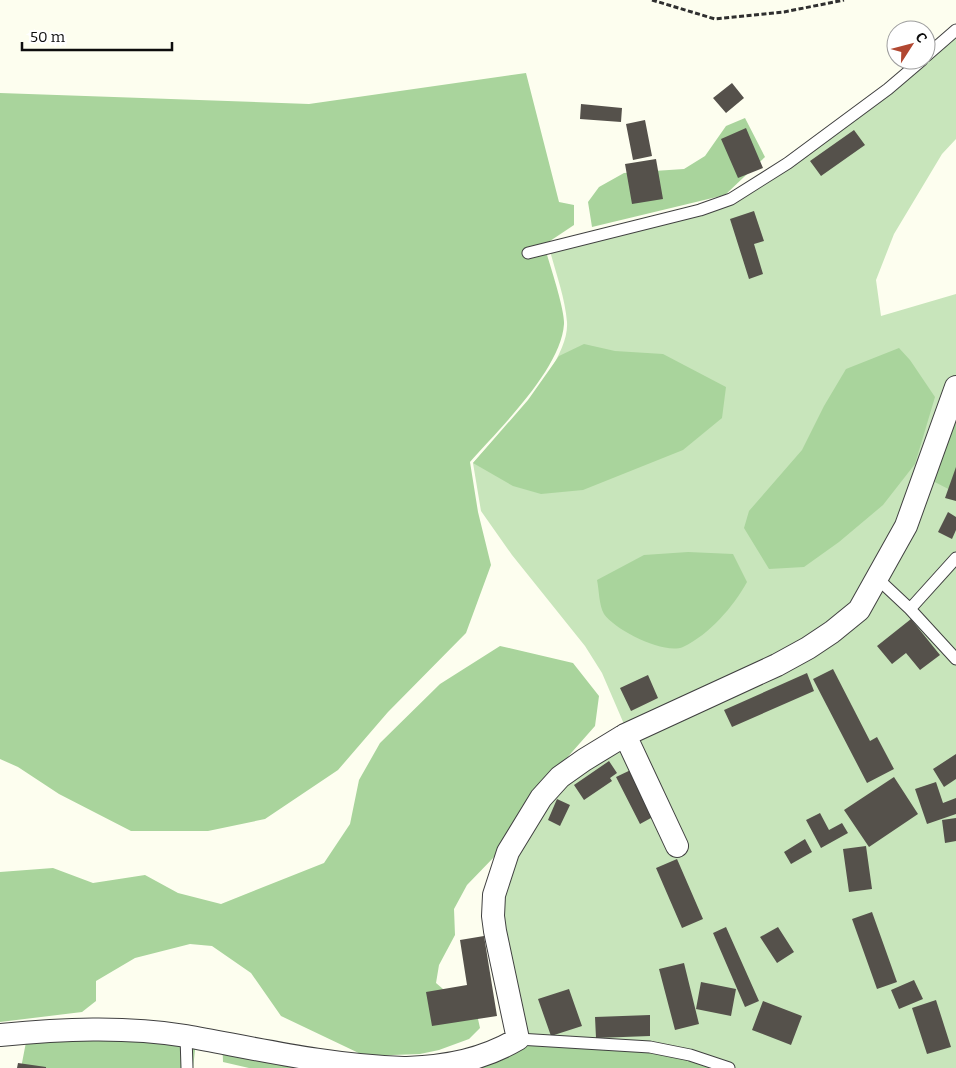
<svg xmlns="http://www.w3.org/2000/svg" width="956" height="1068" font-family="Bitter,serif">
<rect width="100%" height="100%" fill="#fdfeef"/>
<path fill="#c8e5bb" d="M956,30V139L942,154L894,234L876,280L881,316L956,294V1068H476L519,1039L492,918L542,801L630,738L602,673L585,646L512,555L481,511L473,463C500,432 570,364 567,322C565,297 555,271 549,247L731,199L788,163Z"/>
<path fill="#a9d49c" d="M526,73L559,202L574,205V225L544,245C549,262 565,310 564,324C561,369 500,428 470,462L478,512L491,565L466,633L388,712L338,770L265,819L208,831H131L59,794L18,767L0,759V93L309,104Z
M745,118L765,157L725,195L592,227L588,202L599,187L624,173L684,169L705,156L726,126Z
M584,344L615,351L663,354L726,387L722,418L683,450L583,490L541,494L513,486L473,463L528,400L559,356Z
M899,348L910,360L935,397L915,464L883,505L839,542L804,567L769,569L744,528L749,511L802,450L824,406L846,369Z
M956,403V493L929,479Z
M688,552L733,554L747,582C733,607 710,634 683,647C664,655 615,630 604,614C599,606 599,589 597,580L644,555Z
M500,646L573,663L599,696L595,726L550,777L496,855L467,885L454,909L455,935L439,965L436,983L478,1019L480,1028L469,1039L439,1050L420,1054L365,1056L281,1016L251,973L212,946L190,944L135,958L96,981V1001L82,1012L0,1022V872L53,868L93,883L145,875L178,893L221,904L324,863L350,824L359,780L380,743L440,684Z
M222,1036L324,1068H249L223,1062Z
M27,1037L196,1042L193,1068H21Z
M519,1039L629,1049L682,1047L734,1068H476Z"/>
<path fill="#55514b" d="M732,83L744,98L726,113L713,98Z
M581,104L622,108L621,122L580,119Z
M645,120L652,156L633,160L626,124Z
M746,128L763,168L738,178L721,139Z
M854,130L865,145L821,176L810,161Z
M656,159L663,199L632,204L625,164Z
M754,211L764,241L754,244L763,274L749,279L730,219Z
M956,467V501L945,498Z
M948,512L956,517V530L952,539L938,532Z
M911,619L940,655L920,670L906,653L892,664L877,646Z
M833,669L870,741L877,737L894,769L867,783L813,679Z
M807,673L814,691L732,727L724,710Z
M648,675L658,698L631,711L620,688Z
M956,754V779L944,787L933,769Z
M609,761L617,773L610,778L612,781L584,800L574,785Z
M637,767L660,813L640,824L616,777Z
M894,777L918,814L869,847L844,810Z
M936,782L943,803L956,798V814L927,824L915,789Z
M557,799L570,805L560,826L548,820Z
M820,813L829,830L842,823L848,833L821,848L806,820Z
M956,818V841L945,843L942,820Z
M805,839L812,852L791,864L784,852Z
M866,846L872,889L849,892L843,849Z
M677,859L703,919L682,928L656,868Z
M872,912L897,982L877,989L852,919Z
M726,927L759,1001L745,1007L713,933Z
M778,927L794,952L777,963L760,937Z
M484,936L497,1016L432,1026L426,992L467,985L460,940Z
M684,963L699,1024L675,1030L659,969Z
M914,980L923,999L899,1009L891,990Z
M701,982L736,989L731,1016L696,1009Z
M569,989L582,1026L551,1036L538,999Z
M936,1000L951,1047L927,1054L912,1008Z
M763,1001L802,1016L791,1045L752,1030Z
M650,1015V1036L596,1038L595,1017Z
M18,1063L46,1067V1068H17Z"/>
<g fill="none" stroke-linecap="round" stroke-linejoin="round">
<g stroke="#404040" stroke-width="13">
<path id="service" d="M926,56L956,30
M528,253L700,210L731,199L788,163L888,89L922,60
M878,579L910,609L956,659
M910,609L956,558
M186,1036L187,1068
M518,1039L650,1047L690,1055L729,1068"/>
</g>
<g stroke="#404040" stroke-width="24">
<path id="minor" d="M625,735L677,846
M0,1035C61,1029 125,1026 186,1036C258,1049 330,1066 404,1068
M407,1068C448,1066 482,1060 518,1039L495,931L493,916L494,895L508,852L541,798L560,777L584,760L625,735L777,665L808,648L832,632L859,610L906,526L956,387"/>
</g>
<path stroke="#2f2f2f" stroke-width="3" stroke-dasharray="5 2.5" stroke-linecap="butt" d="M652,0L715,19L784,12L844,0"/>
<use href="#service" stroke="#fff" stroke-width="11"/>
<use href="#minor" stroke="#fff" stroke-width="22"/>
</g>
<g transform="translate(911 45) rotate(54)"><circle r="24" fill="#ffffff" stroke="#9e9e9e"/>
<path d="M0-4L9 19L0 12L-9 19Z" fill="#b14731"/>
<text y="-8" font-size="14" font-weight="bold" text-anchor="middle" fill="#0d0d0d">С</text>
</g>
<path d="M22 42v8h150v-8" fill="none" stroke="#0d0d0d" stroke-width="2.5"/>
<text x="30" y="42" font-size="15" fill="#0d0d0d" stroke="#ffffff" stroke-width="4" paint-order="stroke">50 m</text>
</svg>
